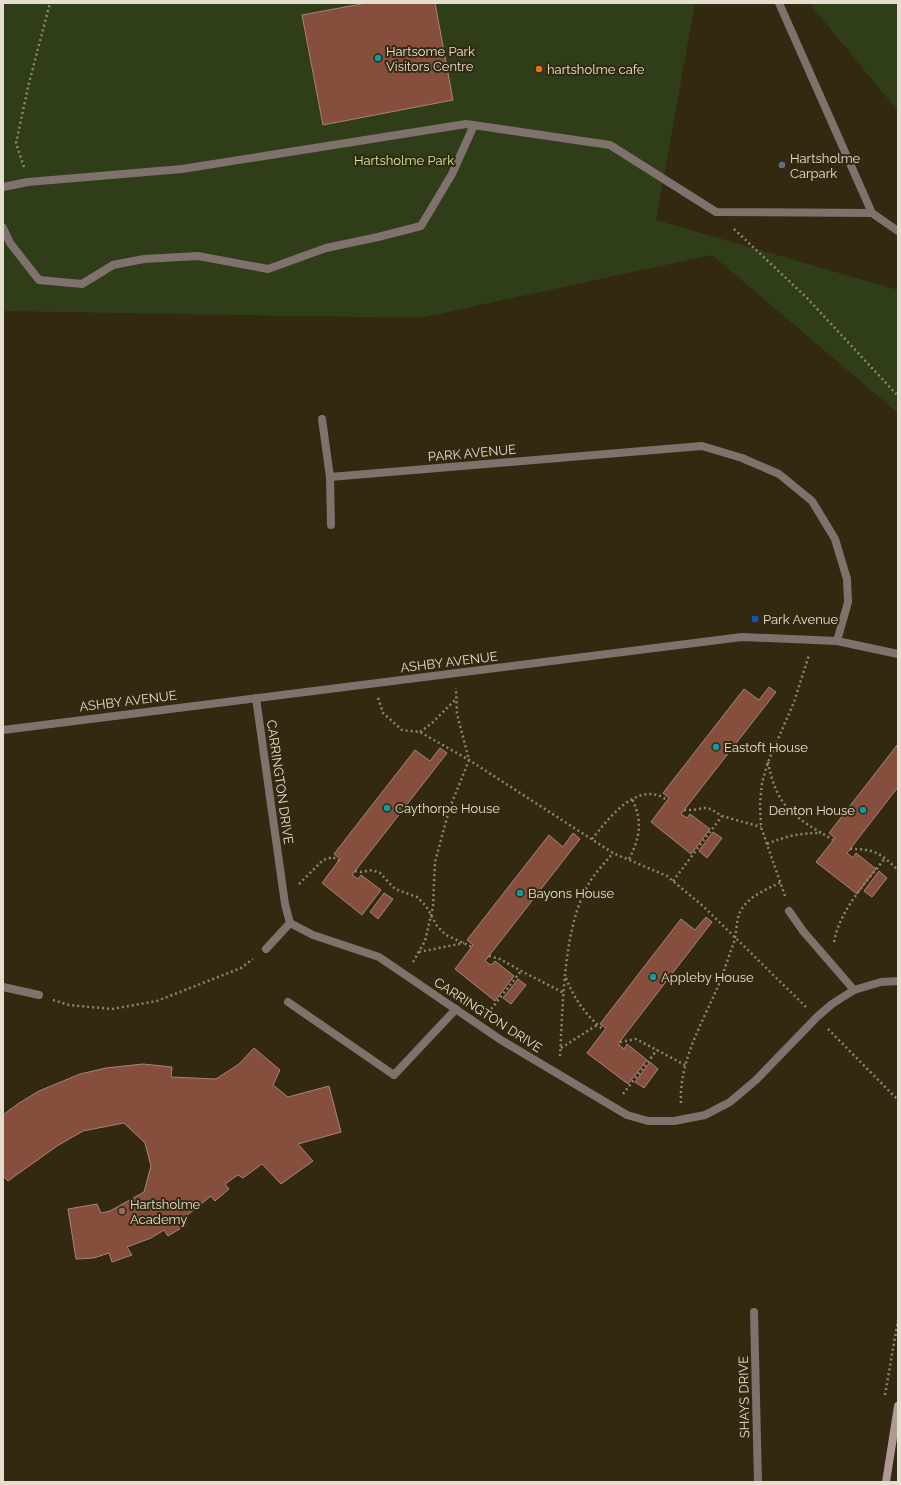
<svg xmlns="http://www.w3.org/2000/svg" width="901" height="1485" font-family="Raleway,sans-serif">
<rect width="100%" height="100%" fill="#332910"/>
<path fill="#303d19" d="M3,3H695L656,220L898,290V413L712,255L420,318L3,311Z
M809,3H898V111Z"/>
<path fill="#854e3d" stroke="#a5857b" d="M366,3H435L453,100L323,125L302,15Z
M769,687L776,692L681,814L687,818L690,814L710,829L691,854L651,822L669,798L663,793L744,689L759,700Z
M898,744V787L847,853L853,858L856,853L876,869L857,894L816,862L835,838L829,833Z
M440,748L447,753L352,875L358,879L361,875L381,890L362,915L322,883L340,859L334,854L415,750L430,761Z
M713,832L722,838L707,858L699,851Z
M573,833L580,839L485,961L491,965L495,961L514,976L495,1001L455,969L473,945L467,940L549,835L563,847Z
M879,871L887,878L872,897L864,891Z
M384,893L393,899L378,919L370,912Z
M706,917L712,922L618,1044L624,1049L627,1044L647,1060L628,1084L587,1053L606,1028L600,1024L681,919L695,930Z
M518,979L526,985L511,1004L503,998Z
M254,1048L280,1070L273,1085L288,1097L329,1086L341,1132L298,1144L313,1161L281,1184L262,1164L243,1178L238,1175L225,1184L229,1189L215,1201L211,1196L181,1220L186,1225L168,1236L164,1230L151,1238L127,1247L132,1255L112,1262L109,1253L94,1258L76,1259L68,1209L97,1204L101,1213L110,1211L144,1192L151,1166L145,1143L124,1123L83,1131L57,1146L8,1181L3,1176V1115L19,1103L39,1091L80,1074L106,1068L143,1064L172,1067L171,1077L216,1079L239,1064Z
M650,1062L658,1069L644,1088L635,1082Z"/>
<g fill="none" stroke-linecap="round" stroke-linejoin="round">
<path stroke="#8e8571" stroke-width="2.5" stroke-dasharray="2 3" stroke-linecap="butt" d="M24,167L16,143L29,83L50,3
M734,229L807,298L898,396
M378,698L383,713L402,730L420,732L469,760L613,853L667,876L704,907L806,1007
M420,732L432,723L457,698
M768,762C777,809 795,817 833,840
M684,810H693L704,808L711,809L722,816L761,827
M592,839C609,818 638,779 667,800
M767,844C786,836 800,833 821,833
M850,849C875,849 880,853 898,870
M629,859C640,838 643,821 632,799
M355,871L361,872L372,870L380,873L395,889L417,897L426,906L437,926L446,935L472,947
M673,881L722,816
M299,884L323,860L333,857L339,861
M785,896L761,827L760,803L762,783L768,762L794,702L809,655
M834,942C840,909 866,883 885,858
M419,952L464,943
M489,956L500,959L525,973L564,993
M413,962L425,941L433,907L435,862L449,810L469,760L457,714L456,688
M566,978C574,999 587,1017 604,1030
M53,1000L69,1005L112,1009L157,1001L241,968L253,959
M488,1013L521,971
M828,1029L898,1100
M620,1042L636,1039L685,1065
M561,1048L597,1025
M560,1056C563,1007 563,937 584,893C590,878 603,865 613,853
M623,1094L657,1050
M681,1103C679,1064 699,1029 715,993C722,978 727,961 733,945C737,935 736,920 740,912C748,896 766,890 781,882
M885,1395L898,1320"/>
<path stroke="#7f716c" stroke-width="8" d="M779,3L872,213
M3,187L28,182L182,169L466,124L610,145L716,212L872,213L898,231
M3,228L10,243L39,280L82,284L113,265L144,259L198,256L268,269L326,248L378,237L421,226L452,174L474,125
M288,1002L394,1075L456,1009"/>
<path stroke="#7f716c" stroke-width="8" d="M322,419L330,477
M331,525L330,477L702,446L742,458L779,474L812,501L835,539L847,579L848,602L837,641
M256,698L285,904L290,923L313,935L379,957L501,1040L627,1115L648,1121H674L705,1115L730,1102L756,1080L817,1017L832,1004L854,990L881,982L898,981
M3,730L742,637L837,641L898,654
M789,911L803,931L854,990
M266,949L290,923
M3,987L39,995
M754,1312L758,1482"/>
<path stroke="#af9992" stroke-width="8" d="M886,1482L898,1406"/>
</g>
<g fill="#0f9aa8" stroke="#332910" stroke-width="1.5">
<circle cx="378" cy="58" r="4"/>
<circle cx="716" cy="747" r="4"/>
<circle cx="387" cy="808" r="4"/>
<circle cx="863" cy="810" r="4"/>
<circle cx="520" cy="893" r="4"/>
<circle cx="653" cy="977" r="4"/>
</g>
<circle fill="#e8710a" stroke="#332910" stroke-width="1.5" cx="539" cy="69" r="4"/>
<circle fill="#5c6f8a" stroke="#332910" stroke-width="1.5" cx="782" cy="165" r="4"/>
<rect fill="#1a4fb4" stroke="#332910" stroke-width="1.5" x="751" y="615" width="8" height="8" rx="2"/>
<circle fill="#8d6e63" stroke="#332910" stroke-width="1.5" cx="122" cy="1211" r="4"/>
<g text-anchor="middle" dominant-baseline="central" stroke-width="4" stroke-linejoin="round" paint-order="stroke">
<g font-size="13" fill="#e5decf" stroke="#332910" text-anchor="start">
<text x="386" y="51">Hartsome Park<tspan x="386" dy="15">Visitors Centre</tspan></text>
<text x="547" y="69">hartsholme cafe</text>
<text x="790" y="158">Hartsholme<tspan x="790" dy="15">Carpark</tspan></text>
<text x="763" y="619">Park Avenue</text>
<text x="724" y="747">Eastoft House</text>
<text x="395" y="808">Caythorpe House</text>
<text x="855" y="810" text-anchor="end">Denton House</text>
<text x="528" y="893">Bayons House</text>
<text x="661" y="977">Appleby House</text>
<text x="130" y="1204">Hartsholme<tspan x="130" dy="15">Academy</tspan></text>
</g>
<g font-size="13" fill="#cdeb9b" stroke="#332910">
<text x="404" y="160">Hartsholme Park</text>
</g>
<g font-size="13" fill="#e5decf" stroke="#332910">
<text transform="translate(472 453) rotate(-5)">PARK AVENUE</text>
<text transform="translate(449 662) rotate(-7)">ASHBY AVENUE</text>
<text transform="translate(128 701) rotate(-7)">ASHBY AVENUE</text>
<text transform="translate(280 782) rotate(82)">CARRINGTON DRIVE</text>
<text transform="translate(488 1015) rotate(33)">CARRINGTON DRIVE</text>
<text transform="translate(744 1397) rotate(-91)">SHAYS DRIVE</text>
</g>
</g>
<rect width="901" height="1485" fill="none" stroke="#e5decf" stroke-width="8"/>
</svg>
